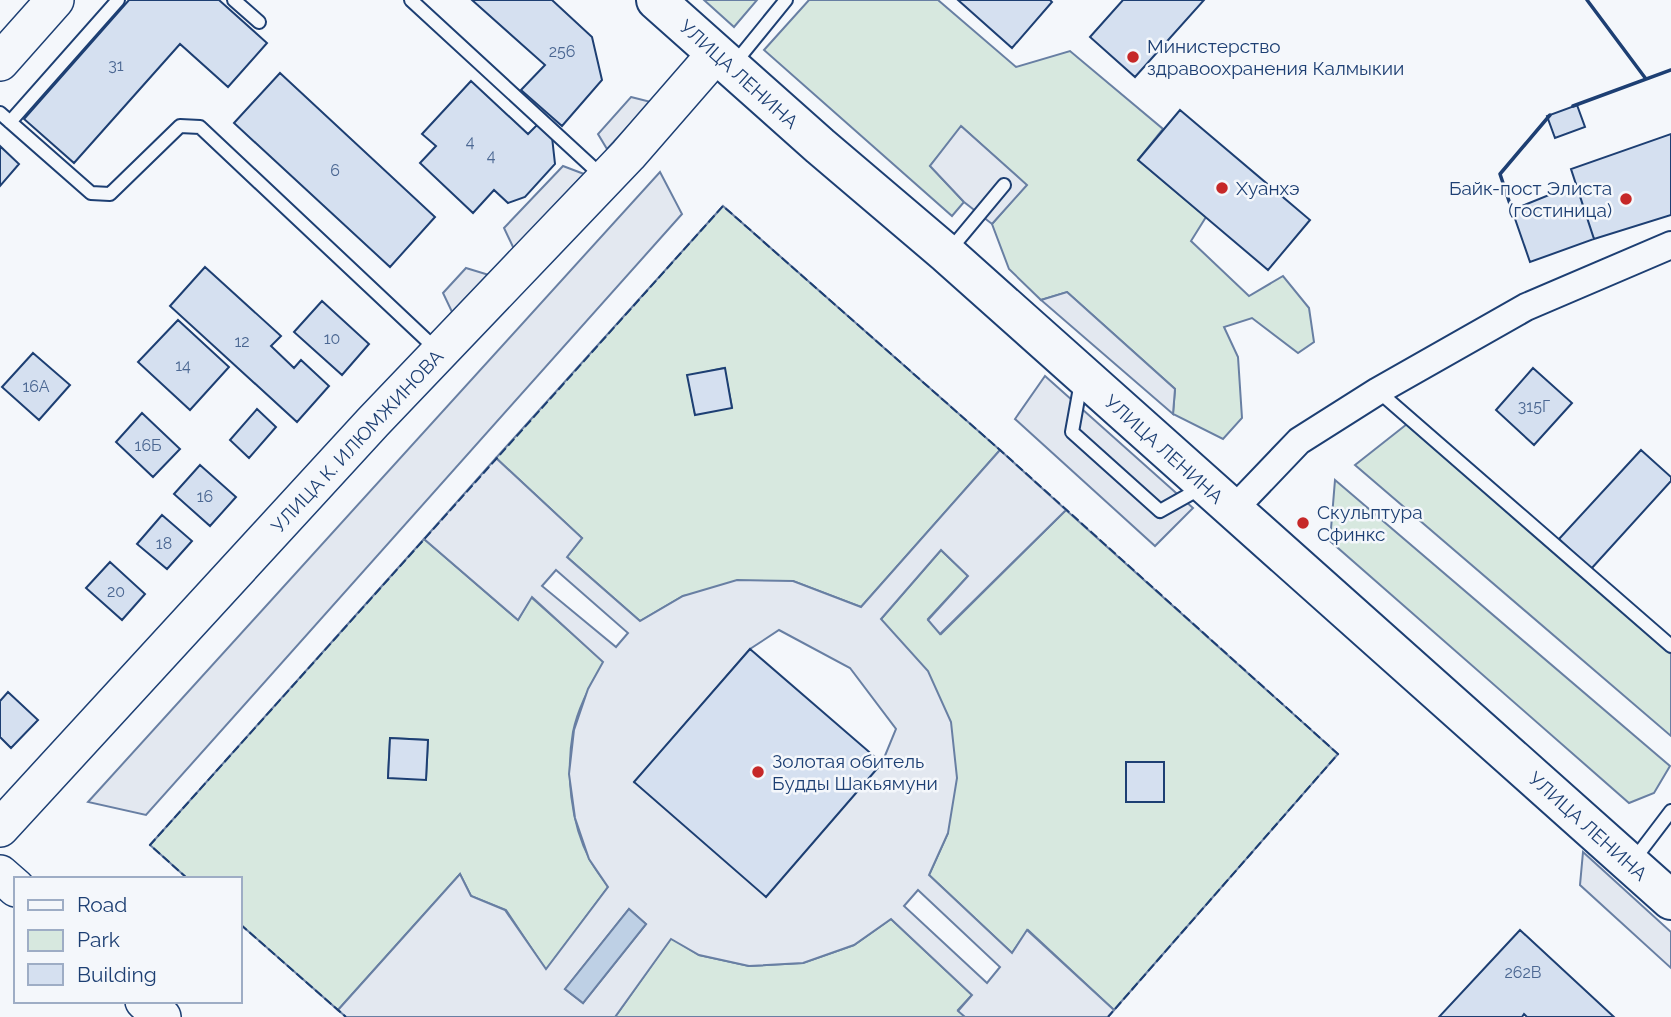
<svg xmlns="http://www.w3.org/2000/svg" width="1671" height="1017" font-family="Raleway,sans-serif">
<rect width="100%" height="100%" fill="#f4f7fb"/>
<path fill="#d7e8df" stroke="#687fa3" stroke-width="2" fill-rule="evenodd" d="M704,0H757L734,27Z
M809,0H938L1016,67L1070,51L1163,129L1138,160L1206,217L1191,241L1249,296L1283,276L1309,308L1314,342L1298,353L1252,318L1224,327L1238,357L1242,418L1223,439L1173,414L1175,389L1067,292L1041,300L1009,269L992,224L1026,185L962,127L930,166L964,202L952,216L764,50Z
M723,206L1000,450L861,607L793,581L683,596L640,621L567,557L582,538L496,458ZM724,368L732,407L695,414L688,376Z
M1407,424L1671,654V736L1355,465Z
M1335,480L1670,766L1654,793L1629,803L1330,541Z
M1066,510L1338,754L1114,1010L1028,930L1012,953L929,875L948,833L881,619L941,550L968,576L928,619L941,634ZM1164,762V802H1127L1126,763Z
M424,539L518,620L531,597L604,662C591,683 578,707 573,732C566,773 570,822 590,860C595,869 602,878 608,887L546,970L506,910L471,896L460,874L338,1010L240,924V879H188L150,845ZM390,738L428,740L426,779L388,777Z
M891,919L972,995L958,1010L965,1017H615L671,938L699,955L749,966L803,963L854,945Z"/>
<path fill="#e3e8f0" stroke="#687fa3" stroke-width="2" fill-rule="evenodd" d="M631,97L651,102L607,149L598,134Z
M961,126L1027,185L992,224L964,202L930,166Z
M563,166L584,174L514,249L504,228Z
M660,172L682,214L146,815L88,802Z
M466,268L489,275L453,314L443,293Z
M1067,292L1175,389L1173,414L1041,300Z
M1045,376L1193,508L1155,546L1015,419Z
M1000,450L1066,510L940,634L928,620L968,576L941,550L881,619L928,671L951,722L957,778L948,833L929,875L1012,953L1027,930L1114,1010L1108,1017H965L958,1011L972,995L891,919L854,945L803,963L749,966L699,955L671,939L615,1017H346L338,1010L460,874L471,896L505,910L546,969L608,887L589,859L575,818L569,774L574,730L588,689L603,662L532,597L518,620L424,539L496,458L582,538L567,557L640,621L683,596L737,580L793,581L861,607ZM556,570L628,633L616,647L542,586ZM779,630L850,668L896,729L882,763L635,782L750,649ZM918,890L1000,967L987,983L904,906ZM629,909L646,924L583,1003L565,989Z
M1583,852L1671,932V968L1580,885Z"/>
<path fill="#bed0e5" stroke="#687fa3" stroke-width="2" d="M629,909L646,924L583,1003L565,989Z"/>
<path fill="#d5e0f0" stroke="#1d3f73" stroke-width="2" d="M129,0H219L267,43L228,87L180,44L74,163L24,119Z
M472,0H552L592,37L602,80L562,126L521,90L545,65Z
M958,0H1050L1052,2L1012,48Z
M1123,0H1204L1135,77L1090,37Z
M280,73L435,217L390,267L234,123Z
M471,81L528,134L537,125L552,137L555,164L525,197L508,203L494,190L473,213L420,163L436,146L422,134Z
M1577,105L1585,127L1555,138L1547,116Z
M1180,110L1310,220L1268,270L1138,160Z
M1671,134V215L1594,239L1571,169Z
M0,146L19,164L0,186Z
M1576,184L1594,239L1530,262L1512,210Z
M205,267L281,336L271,346L294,368L301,360L329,386L297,422L170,306Z
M322,301L369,344L342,375L294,332Z
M178,320L229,367L190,410L138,362Z
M33,353L70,385L39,420L2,387Z
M725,368L732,408L695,415L687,375Z
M1533,368L1572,403L1534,445L1496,410Z
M257,409L276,427L249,458L230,440Z
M142,413L180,449L153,477L116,442Z
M1641,450L1671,477V481L1591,569L1559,539Z
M200,465L236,497L210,526L174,494Z
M162,515L192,541L167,569L137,544Z
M110,562L145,594L122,620L86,588Z
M750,649L882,763L766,897L634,782Z
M8,692L38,720L11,748L0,737V701Z
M390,738L428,740L426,780L388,778Z
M1126,762H1164V802H1126Z
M1520,930L1614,1017H1527L1524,1014L1522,1017H1439Z"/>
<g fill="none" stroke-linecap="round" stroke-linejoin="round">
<g stroke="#1d3f73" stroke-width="16">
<path id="lane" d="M234,0L259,22
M411,0L602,176
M734,64L786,0
M0,113L91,193L110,194L180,126L200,127L436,349
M10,122L118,0
M949,251L1004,185
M1081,382L1072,432L1160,511L1201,488
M1378,391L1671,646
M1633,861L1671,811"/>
</g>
<g stroke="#1d3f73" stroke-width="30">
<path id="street" d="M1233,510L1299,441L1378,391L1526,307L1671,245"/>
</g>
<g stroke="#1d3f73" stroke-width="40">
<path id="secondary" d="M0,62L55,0
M0,828L373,422L628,155L715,55
M0,874L16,888
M144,1001L162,1017"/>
</g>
<g stroke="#1d3f73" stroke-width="42">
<path id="primary" d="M656,0L820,146L947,254L1671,900"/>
</g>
<use href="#lane" stroke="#f4f7fb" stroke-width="12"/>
<use href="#street" stroke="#f4f7fb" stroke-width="26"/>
<use href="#secondary" stroke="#f4f7fb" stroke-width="37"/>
<use href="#primary" stroke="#f4f7fb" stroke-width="38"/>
<path stroke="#1d3f73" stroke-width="2" stroke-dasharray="9 3.5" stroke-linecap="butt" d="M188,879L150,845L723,206L1000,450L1338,754L1108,1017
M240,924L346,1017"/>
<path stroke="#1d3f73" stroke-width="3.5" d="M1587,0L1646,79
M1573,106L1671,70
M1512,210L1500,174L1550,115"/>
</g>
<g fill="#c62828" stroke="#f4f7fb" stroke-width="2.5">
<circle cx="1133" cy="57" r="7"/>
<circle cx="1222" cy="188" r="7"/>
<circle cx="1626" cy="199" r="7"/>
<circle cx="1303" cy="523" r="7"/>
<circle cx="758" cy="772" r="7"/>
</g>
<g text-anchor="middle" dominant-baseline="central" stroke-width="5" stroke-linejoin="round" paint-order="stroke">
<g font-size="16" fill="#4b6792">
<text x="562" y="51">256</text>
<text x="116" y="65">31</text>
<text x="470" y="141">4</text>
<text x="491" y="155">4</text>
<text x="335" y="170">6</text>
<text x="332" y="338">10</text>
<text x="242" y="341">12</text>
<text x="183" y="365">14</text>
<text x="36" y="386">16А</text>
<text x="1534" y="406">315Г</text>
<text x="148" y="445">16Б</text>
<text x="205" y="496">16</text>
<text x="164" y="543">18</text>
<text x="116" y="591">20</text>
<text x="1523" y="972">262В</text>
</g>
<g font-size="19" fill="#1d3f73" stroke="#f4f7fb" text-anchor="start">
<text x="1147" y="46">Министерство<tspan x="1147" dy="22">здравоохранения Калмыкии</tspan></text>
<text x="1236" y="188">Хуанхэ</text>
<text x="1612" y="188" text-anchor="end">Байк-пост Элиста<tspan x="1612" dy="22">(гостиница)</tspan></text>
<text x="1317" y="512">Скульптура<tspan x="1317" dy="22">Сфинкс</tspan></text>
<text x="772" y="761">Золотая обитель<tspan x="772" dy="22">Будды Шакьямуни</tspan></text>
</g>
<g font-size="19" fill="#1d3f73" stroke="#f4f7fb">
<text transform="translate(739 74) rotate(42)">УЛИЦА ЛЕНИНА</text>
<text transform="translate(357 441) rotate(-47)">УЛИЦА К. ИЛЮМЖИНОВА</text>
<text transform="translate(1164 449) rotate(42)">УЛИЦА ЛЕНИНА</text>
<text transform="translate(1588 826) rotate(42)">УЛИЦА ЛЕНИНА</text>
</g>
</g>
<rect x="14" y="877" width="228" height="126" fill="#f4f7fb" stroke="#9eadc5" stroke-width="2"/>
<rect x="28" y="900" width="35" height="10" fill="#f4f7fb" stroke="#9eadc5" stroke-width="2"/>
<text x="77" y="912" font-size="21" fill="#1d3f73">Road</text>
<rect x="28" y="930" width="35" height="21" fill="#d7e8df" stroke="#9eadc5" stroke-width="2"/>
<text x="77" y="947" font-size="21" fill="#1d3f73">Park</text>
<rect x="28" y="964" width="35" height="21" fill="#d5e0f0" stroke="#9eadc5" stroke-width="2"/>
<text x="77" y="982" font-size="21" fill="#1d3f73">Building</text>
</svg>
